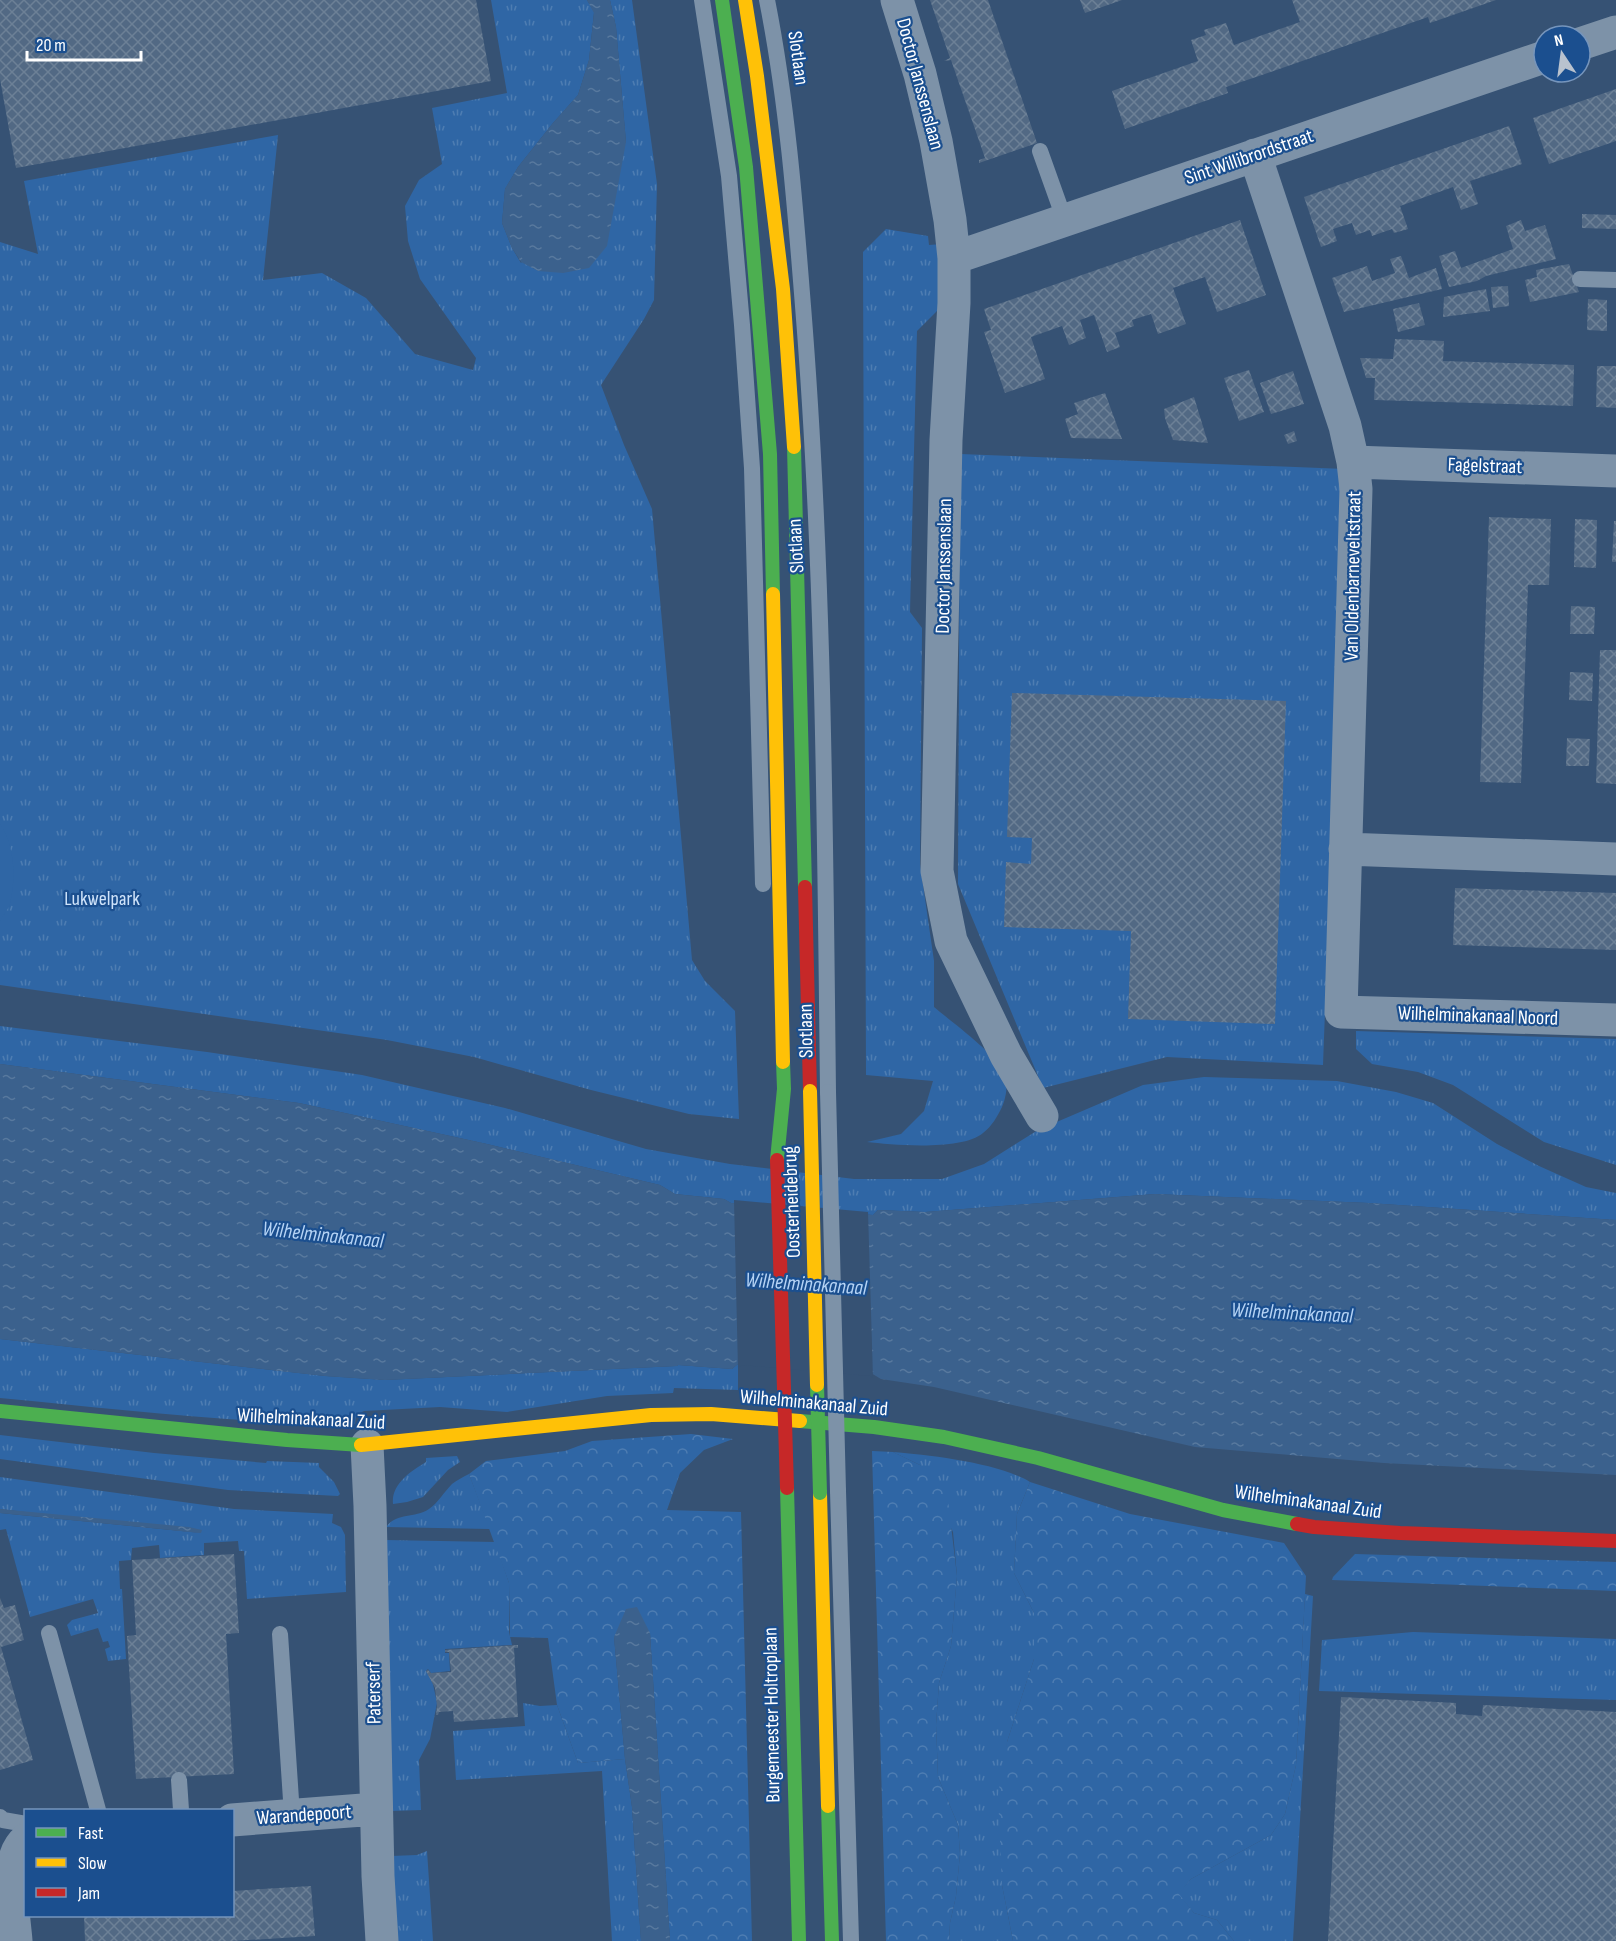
<svg xmlns="http://www.w3.org/2000/svg" width="1616" height="1941" font-family="'Sofia Sans Condensed',sans-serif">
<defs>
<pattern id="grass-tufts" width="24" height="20" patternUnits="userSpaceOnUse" patternTransform="scale(1.5)"><rect width="24" height="20" fill="#2f66a5"/><path d="M3 7l-1-3M5 7V3M7 7l1-3M15 17l-1-3M17 17v-4M19 17l1-3" fill="none" stroke="#4e7db2"/></pattern>
<pattern id="forest-crowns" width="20" height="18" patternUnits="userSpaceOnUse" patternTransform="scale(1.5)"><rect width="20" height="18" fill="#2f66a5"/><path d="M2 6a3 3 0 1 1 6 0M12 15a3 3 0 1 1 6 0" fill="none" stroke="#4e7db2"/></pattern>
<pattern id="water-ripples" width="26" height="14" patternUnits="userSpaceOnUse" patternTransform="scale(1.5)"><rect width="26" height="14" fill="#3b618d"/><path d="M2 4q2-2 4 0t4 0M15 11q2-2 4 0t4 0" fill="none" stroke="#58799e"/></pattern>
<pattern id="building-cross-hatch" width="8" height="8" patternUnits="userSpaceOnUse" patternTransform="scale(1.5)"><rect width="8" height="8" fill="#526984"/><path d="M0 0l8 8M0 8l8-8" fill="none" stroke="#6c8096"/></pattern>
</defs>
<rect width="100%" height="100%" fill="#365274"/>
<path fill="url(#grass-tufts)" d="M491,0H587L594,12L589,60L578,95L553,123L518,167L505,189L502,223L512,248L521,263L626,142L616,27L610,0H632L657,184L654,300L644,319L601,385L624,445L652,509L692,960L705,981L735,1011L739,1119L689,1114L591,1090L474,1057L387,1040L0,985V242L38,254L24,181L278,135L263,280L322,273L366,298L415,354L473,370L476,358L420,279L408,241L405,206L419,180L442,164L432,108L507,93Z
M886,229L928,236L929,245L942,244L944,304L917,331L910,612L922,628L920,864L934,961V1007C953,1023 993,1052 1004,1072C1009,1082 1006,1098 1002,1107C997,1117 992,1126 983,1133C962,1151 893,1145 867,1142L901,1134L924,1111L933,1081L866,1075L863,252Z
M960,454L1345,469L1323,1065L1167,1057L1043,1088L958,884Z
M0,1026L207,1052L362,1075L505,1108L646,1149L730,1164L854,1179H942L984,1164L1038,1130L1143,1085L1204,1077L1337,1081L1396,1092L1433,1103L1497,1144L1539,1166L1586,1187L1616,1193V1220L1369,1203L1155,1194L925,1212L878,1210L873,1215L731,1203L724,1199L675,1194L660,1185L487,1144L299,1103L0,1064Z
M1356,1031L1616,1039V1165L1544,1142L1453,1085L1418,1072L1372,1064L1356,1049Z
M0,1339L325,1376L385,1380L677,1366L678,1365L732,1369L738,1364V1390L674,1388L673,1393L607,1396L507,1412L440,1407L364,1411L356,1415L355,1424C236,1424 118,1409 0,1398Z
M0,1435L154,1453L266,1463L267,1461L319,1463V1467L334,1482L340,1494L338,1496L228,1490L0,1459Z
M893,1452C930,1455 999,1463 1030,1482L1017,1514L1014,1573L1034,1613V1659L1007,1742L1002,1885L1013,1941H949L950,1923L956,1896L960,1854L958,1825L938,1777L936,1725L939,1683L951,1646L957,1576L953,1532L920,1465Z
M457,1456L460,1462L448,1470L423,1497L407,1502L393,1504C391,1484 411,1471 426,1462V1458Z
M469,1474L490,1529L386,1527C397,1512 414,1519 429,1509C438,1503 444,1492 452,1484C457,1480 463,1477 469,1474Z
M0,1477L234,1509L333,1514L332,1523L341,1527L345,1535L346,1592L247,1599L244,1551H239L238,1541L204,1543V1555L160,1558L159,1545L132,1548L131,1560L119,1561L120,1589H122L126,1659L108,1661L105,1649L110,1647L108,1641L103,1642L98,1628L71,1636L67,1625L72,1620L98,1613L93,1599L30,1617L6,1529L0,1530V1513L201,1533L0,1509Z
M385,1540L495,1542L509,1583V1632L512,1645L445,1649V1653H449L450,1671L431,1673L428,1669L426,1671L433,1684L437,1703L430,1739L419,1760L421,1810L390,1811Z
M1305,1594L1313,1596L1293,1941H1234L1217,1920L1194,1913L1178,1894L1191,1879L1271,1835L1285,1814L1296,1765Z
M1413,1632L1616,1639V1700L1319,1691L1322,1640Z
M523,1703L540,1706L557,1705L578,1763L625,1759L632,1807L641,1941H612L602,1771L456,1780L453,1731L525,1726Z
M427,1851L433,1941H396L391,1856L417,1855Z"/>
<path fill="url(#forest-crowns)" d="M691,1434L733,1439L704,1450L680,1473L667,1510L741,1512L752,1941H670L650,1633L614,1637L625,1759L578,1763L557,1705L548,1638L510,1637L509,1583L469,1474L486,1461L565,1451L592,1441Z
M872,1451L893,1452L920,1465L940,1483L948,1500L957,1576L951,1646L939,1683L936,1725L938,1777L958,1825L960,1854L956,1896L950,1923L949,1941H886Z
M1030,1482L1130,1514L1284,1543L1306,1576L1296,1765L1285,1814L1271,1835L1191,1879L1179,1894L1194,1913L1217,1920L1234,1941H1013L1002,1885L998,1795L1007,1742L1034,1659V1613L1014,1573L1017,1514Z
M1355,1554L1616,1562V1591L1332,1580L1333,1577Z"/>
<path fill="#2f66a5" d="M0,824C15,845 16,879 10,904C8,910 3,915 0,921Z"/>
<path fill="url(#water-ripples)" d="M587,0H610L616,27L626,142L607,246L589,268L563,273L538,271L521,262L512,248L502,223L505,189L518,167L553,123L578,95L589,60L594,13Z
M0,1064L299,1103L487,1144L660,1185L675,1194L724,1199L731,1203L873,1215L878,1210L925,1212L1155,1194L1369,1203L1616,1220V1475L1384,1463L1195,1447L934,1387L881,1379L871,1373L738,1364L732,1369L678,1365L677,1366L385,1380L325,1376L0,1339Z
M0,1509L189,1527L202,1530L201,1533L0,1513Z
M637,1607L650,1633L670,1941H641L632,1807L625,1759L614,1637L626,1609Z"/>
<path fill="#365274" d="M734,1200L868,1212L873,1378L870,1376L742,1365L738,1368Z"/>
<path fill="url(#building-cross-hatch)" d="M0,0H476L491,81L16,168L0,79Z
M930,0H988L1037,143L979,163V160L985,158L951,60L944,61L950,58Z
M1080,0H1122L1085,13Z
M1292,0H1496L1430,23L1428,17L1259,76L1226,87L1228,93L1125,129L1112,91L1198,61L1191,40L1206,35L1204,30L1226,23L1234,45L1300,22Z
M1616,89V141L1549,164L1533,118Z
M1509,126L1522,164L1470,181L1478,204L1461,210L1453,187L1400,206L1408,229L1394,233L1392,229L1372,236L1370,230L1356,235L1352,223L1333,229L1337,241L1321,247L1304,197Z
M1582,214L1616,215V229L1582,228Z
M1240,220L1266,295L1217,312L1205,277L1173,288L1186,324L1158,334L1151,314L1132,320L1134,326L1115,333L1120,347L1107,352L1094,315L1080,320L1086,338L1069,345L1062,326L1031,337L1045,379L1005,393L984,332L991,330L984,309Z
M1521,220L1525,231L1545,225L1556,259L1486,276L1477,281L1449,287L1439,256L1455,251L1461,268L1513,249L1506,226Z
M1401,256L1409,278L1436,268L1442,289L1344,312L1332,278L1367,266L1372,281L1395,273L1390,259Z
M1569,264L1579,292L1530,302L1525,280L1537,277L1536,270Z
M1508,286L1509,306L1493,308L1491,287Z
M1486,289L1490,311L1443,317L1444,297Z
M1588,299L1607,300V331L1587,330Z
M1419,303L1425,325L1398,332L1393,309Z
M1395,339L1444,341L1443,361L1574,365L1573,406L1374,400L1375,378H1366L1360,358L1393,359Z
M1597,366H1616V408L1596,407Z
M1249,370L1264,412L1239,421L1224,378Z
M1293,371L1304,404L1271,414L1260,383Z
M1105,393L1122,439L1071,438L1065,419L1078,414L1074,403Z
M1194,397L1208,443L1173,440L1165,418L1164,409Z
M1294,431L1297,441L1288,444L1284,435Z
M1489,517L1551,519L1549,585H1528L1521,783L1480,782Z
M1575,519L1597,520L1596,568L1574,567Z
M1614,521H1616V562H1612Z
M1571,606L1595,607L1594,634H1570Z
M1600,650H1616V784L1596,783Z
M1570,672L1593,673L1592,701L1569,700Z
M1012,693L1286,701L1275,1024L1128,1019L1131,931L1004,927L1006,862L1031,864L1032,838L1007,837Z
M1567,738L1590,739L1589,766H1566Z
M1455,888L1616,893V950L1453,945Z
M234,1554L239,1633L226,1634L234,1774L136,1779L127,1636L136,1635L132,1560Z
M0,1598L4,1608L15,1605L24,1640L1,1647L33,1760L0,1770Z
M518,1645V1648H514L518,1717L454,1722L453,1711L439,1712L438,1715H436L437,1706L435,1688L426,1671L428,1670L431,1673L451,1672L449,1652H445V1650Z
M1341,1697L1456,1703V1714L1482,1716L1483,1705L1616,1712V1941H1328Z
M311,1886L315,1936L232,1941H85L84,1916H232V1891Z"/>
<g fill="none" stroke-linecap="round" stroke-linejoin="round">
<path stroke="#7d92a8" stroke-width="16" d="M702,0L729,176L742,325L752,468L763,884
M767,0C787,101 795,204 803,306C824,567 825,830 828,1092
M1040,151L1065,221
M1580,279L1616,280
M838,1491L851,1941
M49,1633L98,1810
M280,1634L292,1815
M179,1780L181,1810
M0,1817L3,1820L26,1824"/>
<path stroke="#7d92a8" stroke-width="33" d="M897,0L920,74L936,141L950,220L954,258V303L946,440L937,871L951,941L1006,1055L1042,1116
M1580,44L1616,32
M1255,155L1345,426L1353,462L1356,489L1341,1012L1616,1020
M954,258L1544,57
M1353,462L1616,471
M1345,849L1616,859
M367,1445L370,1506L378,1876L382,1941
M232,1820L376,1809
M16,1941C14,1914 3,1859 26,1840"/>
<path stroke="#4caf50" stroke-width="14" d="M722,0L746,167L770,454L773,594
M794,447L805,887
M777,1160L784,1089L783,1062
M0,1411L287,1440L361,1445
M800,1421L874,1427L944,1437L1038,1458L1223,1510L1297,1524
M787,1488L799,1941
M828,1806L832,1941"/>
<path stroke="#ffc107" stroke-width="14" d="M745,0L757,76L783,289L794,447
M773,594L783,1062
M361,1445L651,1415L711,1414L800,1421
M820,1493L828,1806"/>
<path stroke="#c62828" stroke-width="14" d="M805,887L810,1091
M1297,1524L1314,1527L1400,1533L1616,1541"/>
<path stroke="#7d92a8" stroke-width="16" d="M828,1092L838,1491"/>
<path stroke="#4caf50" stroke-width="14" d="M817,1385L820,1493"/>
<path stroke="#ffc107" stroke-width="14" d="M810,1091L817,1385"/>
<path stroke="#c62828" stroke-width="14" d="M777,1160L787,1488"/>
</g>
<g text-anchor="middle" dominant-baseline="central" stroke-width="4.5" stroke-linejoin="round" paint-order="stroke">
<g font-size="20" fill="#fff" stroke="#1b4f8f">
<text transform="translate(798 58) rotate(82)">Slotlaan</text>
<text transform="translate(920 84) rotate(75)">Doctor Janssenslaan</text>
<text transform="translate(1249 157) rotate(-19)">Sint Willibrordstraat</text>
<text transform="translate(1485 466) rotate(2)">Fagelstraat</text>
<text transform="translate(796 546) rotate(-93)">Slotlaan</text>
<text transform="translate(944 566) rotate(-89)">Doctor Janssenslaan</text>
<text transform="translate(1353 576) rotate(-89)">Van Oldenbarneveltstraat</text>
<text transform="translate(1478 1016) rotate(2)">Wilhelminakanaal Noord</text>
<text transform="translate(806 1031) rotate(-91)">Slotlaan</text>
<text transform="translate(792 1202) rotate(-92)">Oosterheidebrug</text>
<text transform="translate(814 1403) rotate(5)">Wilhelminakanaal Zuid</text>
<text transform="translate(311 1419) rotate(3)">Wilhelminakanaal Zuid</text>
<text transform="translate(1308 1502) rotate(8)">Wilhelminakanaal Zuid</text>
<text transform="translate(374 1693) rotate(-91)">Paterserf</text>
<text transform="translate(772 1715) rotate(-91)">Burgemeester Holtroplaan</text>
<text transform="translate(304 1815) rotate(-4)">Warandepoort</text>
</g>
<g font-size="20" fill="#cfe3fa" stroke="#1b4f8f">
<text x="102" y="899">Lukwelpark</text>
</g>
<g font-size="21" font-style="italic" fill="#b5d3f5" stroke="#1b4f8f">
<text transform="translate(323 1235) rotate(6)">Wilhelminakanaal</text>
<text transform="translate(806 1284) rotate(4)">Wilhelminakanaal</text>
<text transform="translate(1292 1313) rotate(3)">Wilhelminakanaal</text>
</g>
</g>
<rect x="24" y="1809" width="210" height="108" fill="#1b4f8f" stroke="#7695bc" stroke-width="1.5"/>
<rect x="36" y="1828" width="30" height="9" fill="#4caf50" stroke="#7695bc" stroke-width="1.5"/>
<text x="78" y="1839" font-size="18" fill="#ffffff">Fast</text>
<rect x="36" y="1858" width="30" height="9" fill="#ffc107" stroke="#7695bc" stroke-width="1.5"/>
<text x="78" y="1869" font-size="18" fill="#ffffff">Slow</text>
<rect x="36" y="1888" width="30" height="9" fill="#c62828" stroke="#7695bc" stroke-width="1.5"/>
<text x="78" y="1899" font-size="18" fill="#ffffff">Jam</text>
<g transform="translate(1562 54) rotate(347)"><circle r="28" fill="#1b4f8f" stroke="#7695bc" stroke-width="1.5"/>
<path d="M0-4.5L10 22L0 15L-10 22Z" fill="#b9c2ce"/>
<text y="-9" font-size="16" font-weight="bold" text-anchor="middle" fill="#ffffff">N</text>
</g>
<path d="M27 51v9h114v-9" fill="none" stroke="#ffffff" stroke-width="3"/>
<text x="36" y="51" font-size="18" fill="#ffffff" stroke="#1b4f8f" stroke-width="4.5" paint-order="stroke">20 m</text>
</svg>
